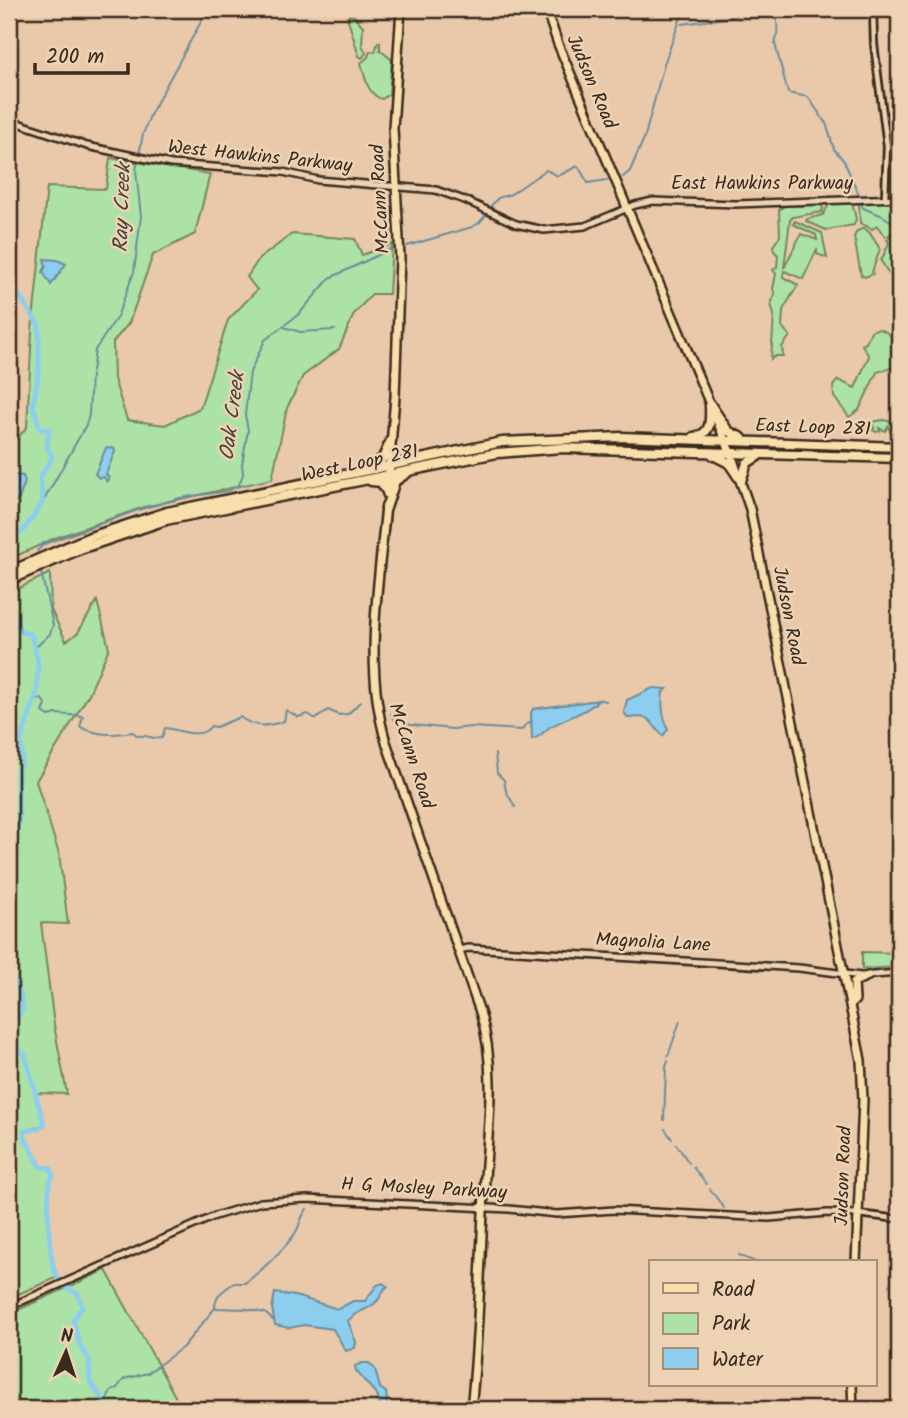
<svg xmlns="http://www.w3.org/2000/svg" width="908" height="1418" font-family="Kalam,sans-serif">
<rect width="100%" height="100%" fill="#e9c9aa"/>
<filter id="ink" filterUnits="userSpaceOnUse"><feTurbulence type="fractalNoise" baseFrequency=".0143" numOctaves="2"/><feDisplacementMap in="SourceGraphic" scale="14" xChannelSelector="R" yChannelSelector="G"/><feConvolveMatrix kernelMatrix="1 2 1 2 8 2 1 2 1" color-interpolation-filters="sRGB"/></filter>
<g filter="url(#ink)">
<path fill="#ace2a5" stroke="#748662" stroke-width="2" d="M349,15H353L363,26L362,45L366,53L362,58L359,56L348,20Z
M378,42H380V50L392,60L389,94L382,99C367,95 365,76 361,63L368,57L370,51L375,52Z
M110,158L210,174L195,234L153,255L129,323L113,342L114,379L127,420L165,425L200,408L228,320L257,290L247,277L259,259L292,234L355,239L362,255L392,244L389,294H372L354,314L339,349L303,376L287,408L272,479L144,507L55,538L10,559L9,448L27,427L32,330L47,187L106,189Z
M890,163H899V194H890L888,191V165Z
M899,201V228L886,237L877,226L872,229L860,223L859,203Z
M852,203L856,219L854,225L826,230L806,221L807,219L823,215L829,204Z
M821,205L823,208L822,212L793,217L790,220L784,268L801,234L817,240L816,235L793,224L795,221L822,233L827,258L817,254V249L803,279L784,271L783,277L798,285L783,310L782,327L790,336L782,347L783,356H776L771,359L774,315L771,304L775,294L773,289L776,274L773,270L777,267L778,255L774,251L773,246L780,236L779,210L784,206Z
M864,228L869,232L880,249L872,272L873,274L865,277L861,275L854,237L857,231Z
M899,231V274L896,269L889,274L881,261L889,243L887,240Z
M877,329C896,331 900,354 891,368L877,372L859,410L849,417L834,397L833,386L838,380L855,388L869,356L862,345L866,343L871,331Z
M896,418L899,421V431L890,432L888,426L885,431L879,428L880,431L876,432L873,430L868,432H858L859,429L874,428L872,422L883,420L896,422Z
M50,573L51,610L66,641L77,634L97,601L109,648L89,694L36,781L59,854L68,924L41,923L54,1025L67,1094L36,1093L44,1125L24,1131L25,1138L41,1167L51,1168L53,1176C43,1189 50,1262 58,1277L9,1298V593Z
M862,952L899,953V967L862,969Z
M106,1270L182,1409H19L9,1391V1314Z"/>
<path fill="#8dceef" stroke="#6c8c9b" stroke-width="2" d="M44,259L57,260L66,264L51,285L43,272L46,266Z
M106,448H114L115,451L106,474L109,478L107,482L104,477L99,478L95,474Z
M15,475L23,476L25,482L19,499L10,505L15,512L9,532V479Z
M653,688L667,689L663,692C661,706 663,716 668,729L663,736C647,721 655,715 628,718L624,712L627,700Z
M599,700C586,713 567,717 550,727C543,731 542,737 532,739L531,713L533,709Z
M383,1283L388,1287L385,1288C373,1315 361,1305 348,1321L356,1342L355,1348L346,1351L333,1329L304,1325L289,1328L275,1325L272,1308L275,1293L295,1296L338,1309L353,1301H365L377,1285Z
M362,1363H369L375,1369L380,1388L386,1392L388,1409H385L377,1402L378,1396L356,1371L355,1366Z"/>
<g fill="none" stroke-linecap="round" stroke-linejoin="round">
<path stroke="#6c8c9b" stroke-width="2" d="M771,9C779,19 779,31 775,44L788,93L808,97L826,123L834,149L844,161L859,195
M682,24L733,17L745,9
M623,177L630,171L645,136L664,64L684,9
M861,203L863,208L883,216L892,222
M490,207L498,198L511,194L546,170L558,176L578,166L588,183L607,180
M407,246L472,227L479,223L486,215
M284,327L300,332L335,330
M92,372L95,350L117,317L134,272L141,216L136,171L143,134L151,113L208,9
M43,502L86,425L89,415L91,375
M37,551L44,544L138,510L180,498L228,491L239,485L243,474L242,464L248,430L245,415L250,372L265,340L299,314L330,278L393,248
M36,647L50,634L53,625L41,572
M34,700L42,699L46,705L43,712L49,716L56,714L83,716L80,727C101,736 111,735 133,732L138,736C147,734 153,740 162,738L165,728C181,730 201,740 211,726L216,727L240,717C254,728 267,727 284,721L286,710L298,717L308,714L316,719L328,710L339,715L348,714L360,702
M600,700L606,701
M391,714L394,720L402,724L453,729L471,727L522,730L525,725L532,722
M495,754L497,773L504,780L506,791L515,807
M668,1056L680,1021
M664,1120L666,1067L668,1061
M665,1129L672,1139
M676,1144L689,1163
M693,1167L706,1184
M710,1189L724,1208
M739,1255L755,1262
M216,1308L247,1309L265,1313L274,1321
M105,1404L110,1392L117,1388L124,1379L148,1373L183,1347L215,1308C215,1295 224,1290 234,1283H245C259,1273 290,1244 297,1230C301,1222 301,1216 307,1209"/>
<path stroke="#8dceef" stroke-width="5" d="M9,279L39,326V369L33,406L40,429H49L47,445L52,458L40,477L43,502L23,531L15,535L9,546
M9,607L21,632L31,634L38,661L37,693L21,740L22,760L18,771L19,823L9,844
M9,971L20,994L23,1010L12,1024L13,1036L10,1041L25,1055L44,1125L38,1129L24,1131L25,1138L41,1167L51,1168L53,1176C44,1186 50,1259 55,1273C60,1284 68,1290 78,1294L82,1307L73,1320L80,1346L89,1359L90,1382L110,1409"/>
<g stroke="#3b2a1e" stroke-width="10">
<path id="tertiary" d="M873,9L874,44L887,146L885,198
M858,1214L899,1219"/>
</g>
<g stroke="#3b2a1e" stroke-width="10">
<path id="secondary" d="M9,120L87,146L171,164L283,172L318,180L436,190L467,201L516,224L544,230L585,226L635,205L653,201L736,204L899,198
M459,950L468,948L799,968L861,976L899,973
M9,1307L215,1216L261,1202L307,1199L509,1209L557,1214L614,1210L769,1218L827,1213L858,1214"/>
</g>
<g stroke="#3b2a1e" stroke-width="12">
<path id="primary" d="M546,9L558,44L731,454L750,509L861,1060L863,1100L856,1262
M387,494L395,397L400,258L393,128L401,9
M386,505C379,585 363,664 386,742L480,1012C498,1070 487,1135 484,1194C480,1266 479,1338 471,1409
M851,1004L855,1000L854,982L868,976
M852,1385L853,1409"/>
</g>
<g stroke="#3b2a1e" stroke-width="13">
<path id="trunk" d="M710,404L728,431L742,438
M694,437C713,434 710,419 710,404
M713,455L729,463L741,481
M374,465L383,458L391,440
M371,481L381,482L387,492
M741,481L747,463L758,456
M386,508L395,481L407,473
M9,572L90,537L167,512L502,442L621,437L899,447
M9,580L80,549L166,520L497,453L562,448L899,458"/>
</g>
<use href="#tertiary" stroke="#edd3b4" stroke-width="4.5"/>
<use href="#secondary" stroke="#edd3b4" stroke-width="5"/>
<use href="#primary" stroke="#f8deab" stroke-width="7"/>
<use href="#trunk" stroke="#f8deab" stroke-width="8"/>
</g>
</g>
<g text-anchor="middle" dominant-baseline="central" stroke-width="5" stroke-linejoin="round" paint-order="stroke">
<g font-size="19" fill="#3b2a1e" stroke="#edd3b4">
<text transform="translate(591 82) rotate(67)">Judson Road</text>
<text transform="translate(260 157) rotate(6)">West Hawkins Parkway</text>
<text x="762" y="184">East Hawkins Parkway</text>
<text transform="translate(381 199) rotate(-93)">McCann Road</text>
<text transform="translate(813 428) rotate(2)">East Loop 281</text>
<text transform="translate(360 464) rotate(-12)">West Loop 281</text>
<text transform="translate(788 616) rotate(79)">Judson Road</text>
<text transform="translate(411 756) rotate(72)">McCann Road</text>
<text transform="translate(653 943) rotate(3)">Magnolia Lane</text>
<text transform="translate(844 1176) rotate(-88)">Judson Road</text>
<text transform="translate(424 1189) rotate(3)">H G Mosley Parkway</text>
</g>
<g font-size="21" font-style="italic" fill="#47433d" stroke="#edd3b4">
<text transform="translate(123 208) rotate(-88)">Ray Creek</text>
<text transform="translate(233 416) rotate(-83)">Oak Creek</text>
</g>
</g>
<rect width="908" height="1418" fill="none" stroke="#edd3b4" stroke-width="35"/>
<rect x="18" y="18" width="873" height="1383" fill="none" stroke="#3b2a1e" stroke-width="2.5" filter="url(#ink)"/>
<rect x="649" y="1260" width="228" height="126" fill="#edd3b4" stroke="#a68f78" stroke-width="2"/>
<rect x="663" y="1283" width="35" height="10" fill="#f8deab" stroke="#a68f78" stroke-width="2"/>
<text x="712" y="1296" font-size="21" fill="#3b2a1e">Road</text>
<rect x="663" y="1313" width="35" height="21" fill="#ace2a5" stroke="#a68f78" stroke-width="2"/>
<text x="712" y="1330" font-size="21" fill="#3b2a1e">Park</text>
<rect x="663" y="1348" width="35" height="21" fill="#8dceef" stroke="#a68f78" stroke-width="2"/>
<text x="712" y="1366" font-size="21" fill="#3b2a1e">Water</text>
<g transform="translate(66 1352) rotate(3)" stroke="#edd3b4" stroke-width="5" paint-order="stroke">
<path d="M0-5L12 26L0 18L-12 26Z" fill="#3b2a1e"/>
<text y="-10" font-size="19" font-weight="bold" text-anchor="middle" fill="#3b2a1e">N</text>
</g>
<path d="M35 63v10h93v-10" fill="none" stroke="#3b2a1e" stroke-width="3.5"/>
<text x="46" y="63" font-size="21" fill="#3b2a1e" stroke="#edd3b4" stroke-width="5" paint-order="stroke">200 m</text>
</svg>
